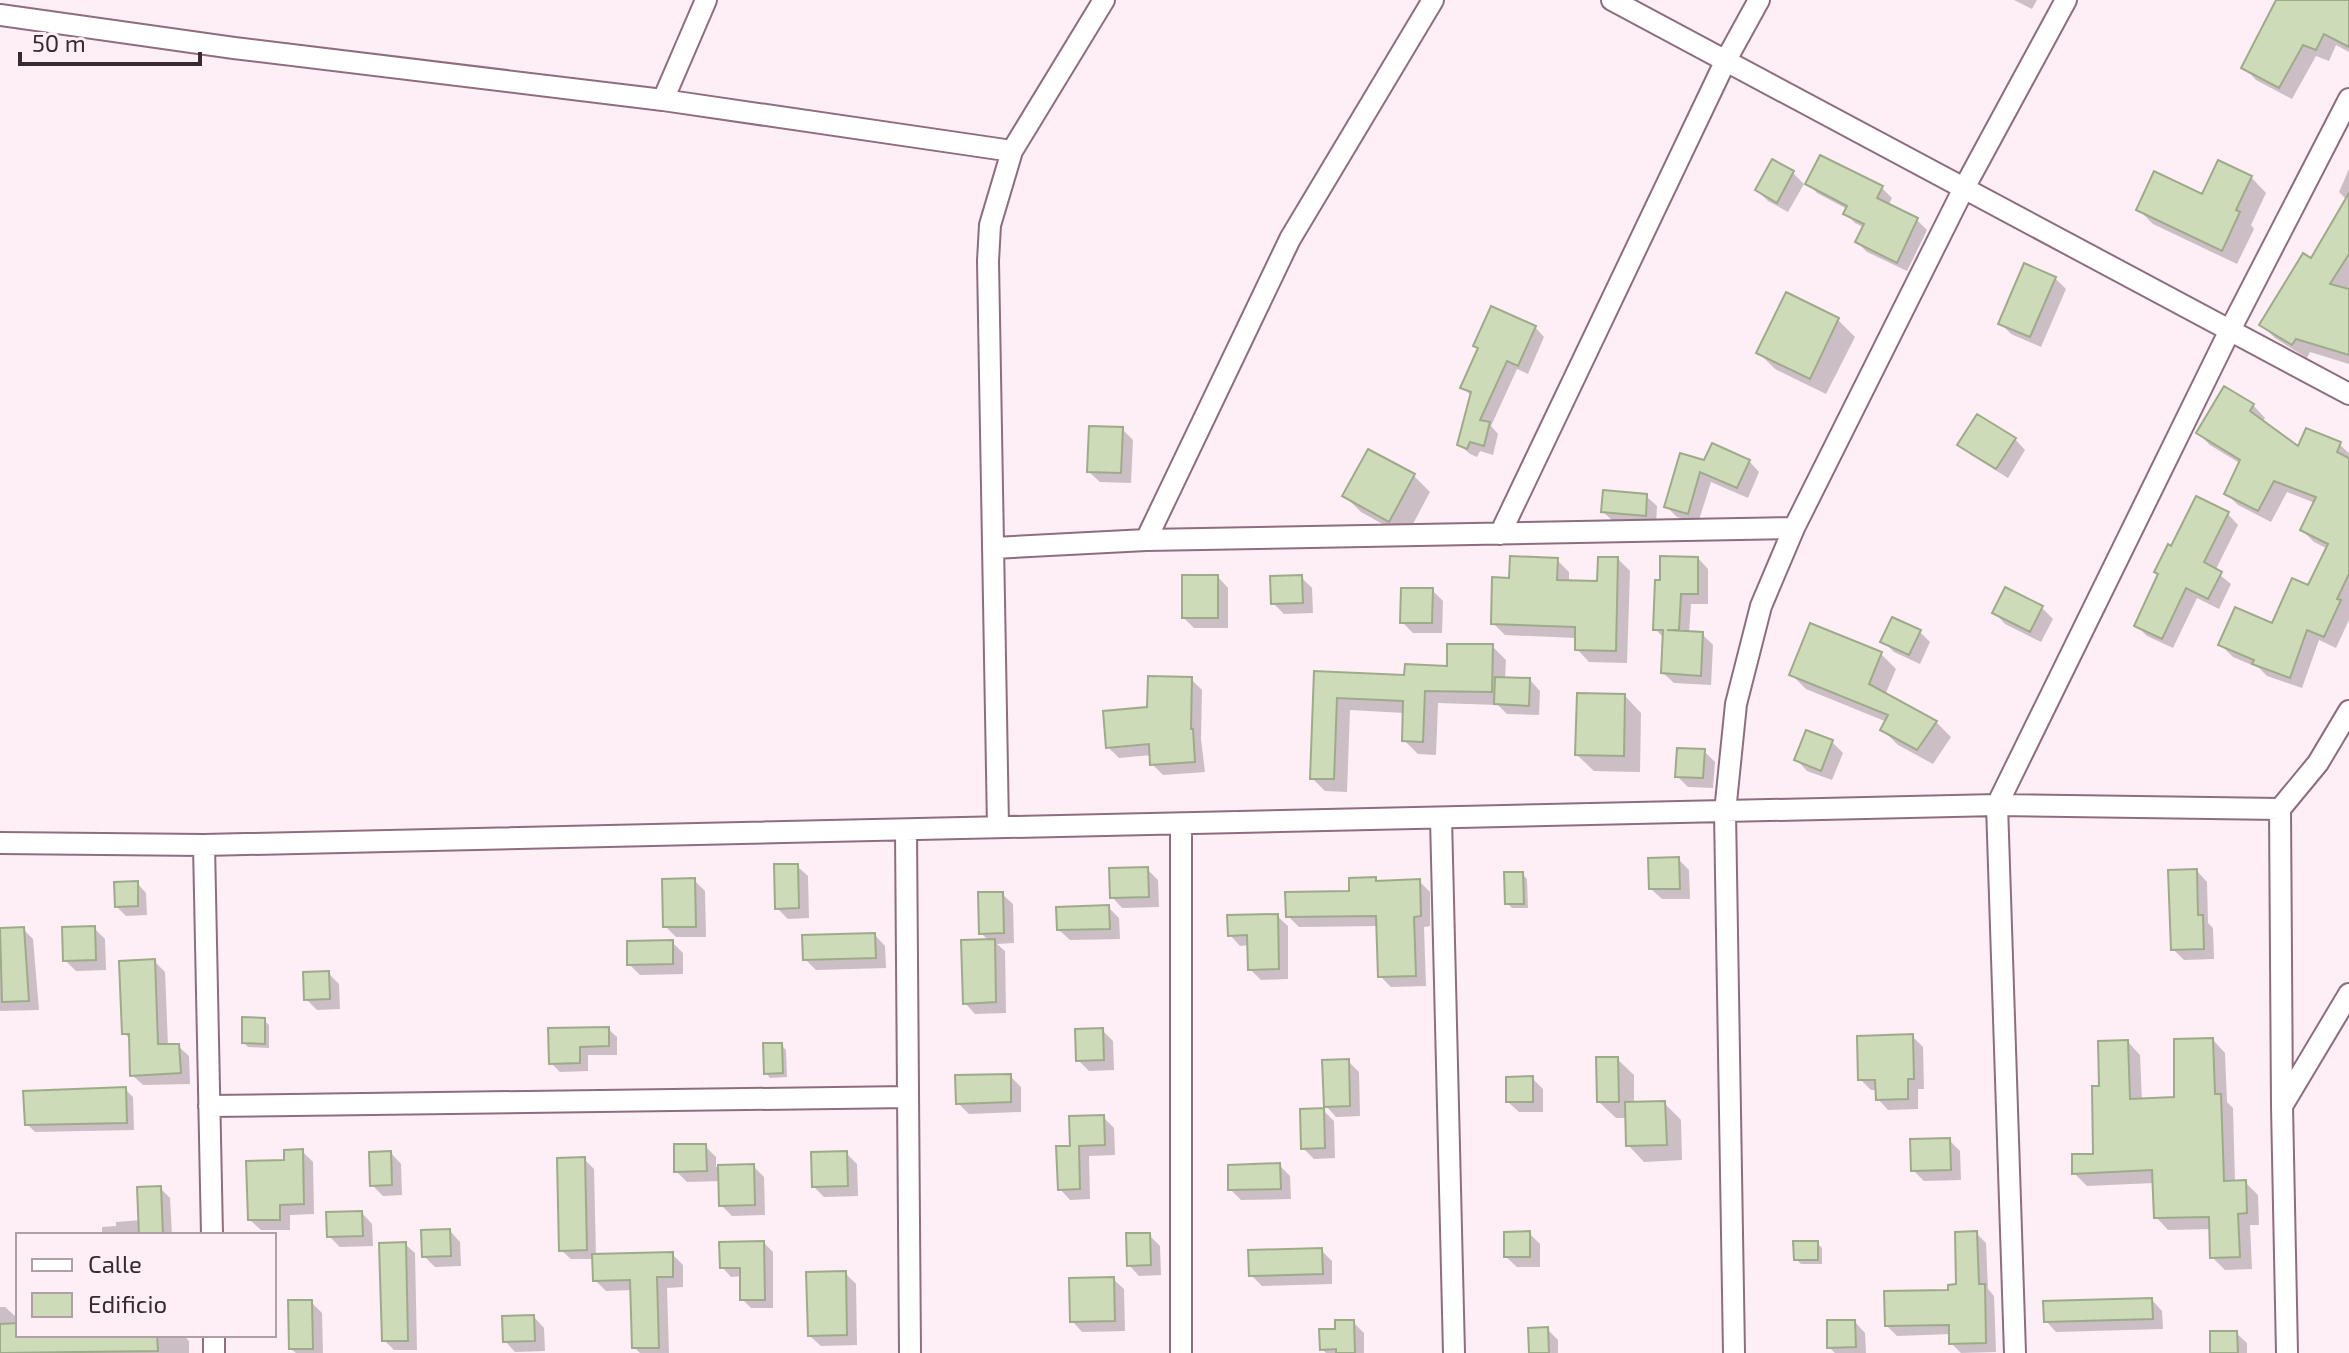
<svg xmlns="http://www.w3.org/2000/svg" width="2349" height="1353" font-family="'Exo 2',sans-serif">
<rect width="100%" height="100%" fill="#feeef6"/>
<path fill="#0003" d="M2014,0H2037L2032,9Z
M2278,0H2349V52L2336,45L2329,61L2316,56L2292,99L2256,80L2244,67Z
M2349,169V364L2310,352L2307,358L2275,338L2261,324L2312,261L2347,200L2339,192Z
M1793,173L1804,184L1788,212L1768,201L1757,190Z
M2251,177L2266,193L2251,225L2254,229L2237,264L2153,224L2138,209L2203,196Z
M1808,183L1882,188L1892,198L1888,206L1917,220L1927,230L1907,271L1867,252L1857,242L1865,228L1855,223L1845,213L1847,209L1817,193Z
M2055,278L2066,289L2041,347L2011,334L2000,323Z
M1787,295L1838,320L1855,337L1826,394L1775,369L1758,352Z
M1535,327L1544,337L1528,374L1517,369L1491,426L1498,434L1493,455L1480,451L1477,457L1470,454L1460,445L1472,397L1463,387L1480,350L1476,346Z
M2253,405L2265,418L2262,422L2299,449L2339,444L2349,453V620L2336,648L2319,640L2302,688L2267,676L2259,668L2233,657L2221,645L2273,626L2309,588L2328,549L2314,542L2302,530L2315,503L2287,492L2271,522L2238,505L2226,493L2241,464L2210,445L2198,433Z
M1122,429L1133,440L1131,483L1100,482L1089,472Z
M2015,439L2025,450L2008,478L1971,455L1960,445Z
M1749,461L1759,472L1748,498L1711,482L1698,523L1677,517L1666,506L1705,463Z
M1414,476L1430,492L1406,537L1361,512L1345,496Z
M1646,496L1657,506L1656,525L1614,522L1603,512Z
M2228,514L2238,525L2215,571L2231,584L2219,609L2197,598L2173,648L2147,636L2136,625L2172,549Z
M1698,558L1708,569V604H1691L1689,633L1702,634L1713,645L1711,685L1674,683L1663,673L1665,639L1655,629L1662,582Z
M1618,559L1630,571L1627,663L1589,662L1577,649V638L1505,635L1493,623L1511,580L1557,560L1569,572V582L1599,583Z
M1218,577L1228,588V628H1194L1184,618Z
M1301,577L1312,588L1313,613L1284,614L1273,603Z
M1432,590L1443,601L1442,633H1413L1402,622Z
M2006,590L2042,608L2053,619L2041,642L2005,624L1995,613Z
M1920,632L1930,642L1920,664L1894,652L1883,641Z
M1492,646L1506,660L1505,679L1530,680L1540,691L1539,715L1507,714L1498,705L1438,703L1436,755L1418,754L1404,740L1405,713L1350,710L1347,792L1325,791L1312,778L1316,673L1406,677L1449,668Z
M1881,654L1896,669L1885,695L1936,722L1951,737L1933,764L1898,745L1883,730L1887,722L1806,689L1791,674Z
M1191,679L1202,690L1201,739L1205,772L1163,775L1152,764V755L1119,758L1108,747L1149,709Z
M1625,696L1641,713L1640,772L1594,771L1577,755Z
M1807,732L1832,742L1843,753L1832,780L1807,771L1797,760Z
M1704,751L1715,762L1713,788L1688,787L1677,776Z
M1678,859L1689,870L1690,899H1662L1651,889Z
M797,866L808,876L809,918L788,919L777,908Z
M1147,869L1158,880L1159,907L1122,908L1112,897Z
M2197,871L2207,882L2208,923L2213,928L2214,959L2184,960L2173,949Z
M1522,874L1527,879L1528,908H1512L1507,903Z
M1375,879L1378,883L1419,881L1430,892V926L1424,927L1426,986L1391,987L1380,976L1378,926L1299,927L1288,916L1351,893Z
M694,880L705,891L706,937H676L665,926Z
M137,883L146,893L147,915L126,916L117,907Z
M1002,894L1013,904L1014,943L997,944L1005,951L1006,1013L975,1014L965,1003L989,941L981,933Z
M1108,907L1119,918L1120,939L1070,940L1059,930Z
M1277,916L1288,926V979L1261,980L1250,969L1249,945L1240,946L1230,935Z
M94,928L105,939L106,970L76,971L65,960Z
M23,929L33,939L39,1010L0,1011V930Z
M875,935L885,946L886,968L816,970L805,959Z
M672,942L683,953V974L640,975L629,964Z
M154,961L165,972L168,1046H178L189,1056L190,1084L143,1085L132,1075L131,1040L124,1033Z
M328,973L339,984L340,1009L317,1010L306,999Z
M264,1020L269,1025V1048L248,1047L244,1043Z
M608,1029L617,1037V1055H588V1071L560,1072L551,1063Z
M1102,1030L1113,1041L1114,1070L1089,1071L1078,1060Z
M1912,1036L1923,1047L1924,1089H1918V1109L1888,1110L1878,1099L1877,1090H1871L1860,1079Z
M2213,1040L2225,1053L2227,1102L2233,1108L2235,1183L2245,1182L2258,1195L2259,1225H2250L2252,1269L2225,1270L2212,1257V1229L2168,1230L2156,1217L2154,1183L2087,1186L2074,1173L2095,1156L2101,1088L2128,1042L2140,1055L2142,1101L2176,1099Z
M781,1045L786,1050L787,1077L770,1078L766,1073Z
M1617,1059L1634,1075V1104L1664,1103L1681,1120L1682,1160L1644,1162L1628,1145L1627,1118H1616L1599,1102Z
M1348,1061L1359,1072L1360,1116L1336,1117L1326,1106Z
M1010,1076L1021,1087V1112L969,1114L958,1103Z
M1532,1078L1543,1089V1112H1519L1508,1102Z
M125,1089L133,1097L134,1130L35,1132L27,1124Z
M1323,1110L1334,1121L1335,1158L1314,1159L1303,1148Z
M1103,1117L1114,1128L1115,1155L1089,1156L1090,1199L1070,1200L1060,1189L1072,1148Z
M1949,1140L1960,1151L1961,1180L1924,1181L1913,1170Z
M705,1146L716,1157V1167L753,1166L764,1177L765,1215L732,1216L721,1205V1181L687,1182L676,1171Z
M302,1151L313,1162L314,1214L290,1215V1230H261L250,1220L286,1162Z
M391,1153L401,1164L402,1195L383,1196L372,1185Z
M846,1153L857,1164L858,1196L824,1197L813,1186Z
M584,1159L594,1169L596,1256L672,1254L683,1265V1287L667,1288L669,1353H640L634,1347L633,1290L606,1291L595,1280L594,1259H571L561,1250Z
M1279,1165L1290,1176L1291,1199L1241,1200L1230,1189Z
M160,1188L170,1198L172,1235H92H102V1227L116,1226V1222L141,1220Z
M362,1213L372,1224L373,1246L340,1247L329,1236Z
M450,1231L460,1242L461,1266L435,1267L424,1256Z
M1529,1233L1540,1244V1267H1517L1506,1257Z
M1976,1233L1986,1243L1988,1289L1994,1296L1996,1352L1961,1353L1951,1343V1334L1897,1336L1887,1326L1959,1286Z
M1149,1235L1160,1246L1161,1275L1139,1276L1129,1265Z
M764,1243L773,1252V1308H751L742,1299V1276L731,1277L722,1267Z
M1817,1243L1822,1248V1264H1801L1796,1259Z
M405,1244L415,1253L417,1350H394L384,1340Z
M1321,1250L1332,1261V1284L1262,1286L1251,1275Z
M845,1273L856,1284L857,1345L821,1346L810,1336Z
M1113,1279L1124,1289L1125,1331L1082,1332L1072,1321Z
M2152,1300L2162,1311L2163,1329L2056,1332L2046,1321Z
M311,1302L322,1313L323,1353H296L291,1349Z
M0,1307H5L15,1316L18,1335H183L189,1341V1353H0Z
M534,1317L544,1328L545,1351L515,1352L505,1341Z
M1353,1322L1364,1333V1353H1326L1322,1349Z
M1855,1322L1865,1333L1866,1353H1835L1829,1347Z
M1547,1329L1558,1340V1353H1531Z
M2236,1333L2247,1343V1353H2211Z"/>
<path fill="#cddbb9" stroke="#9eab8a" stroke-width="2" d="M2276,0H2349V47L2324,34L2316,50L2303,45L2279,88L2241,68Z
M1820,155L1883,186L1877,198L1918,218L1897,263L1855,242L1864,224L1843,214L1847,206L1805,184Z
M1772,159L1794,171L1777,203L1755,190Z
M2218,160L2252,176L2236,210L2240,212L2222,251L2136,210L2154,171L2202,194Z
M2349,193V254L2330,284L2349,289V355L2296,339L2292,345L2259,325L2303,253L2311,258Z
M2024,263L2056,277L2030,337L1998,324Z
M1786,292L1839,318L1810,379L1756,353Z
M1491,306L1536,326L1518,366L1507,361L1480,420L1490,422L1484,446L1470,442L1467,449L1457,445L1471,392L1460,388L1478,348L1473,346Z
M2224,386L2254,404L2250,411L2298,446L2306,428L2341,442L2337,452L2349,458V574L2337,599L2341,600L2324,637L2307,630L2290,678L2252,664L2254,660L2218,645L2235,607L2272,623L2292,578L2308,585L2328,544L2300,530L2316,497L2274,481L2258,511L2224,494L2240,460L2196,433Z
M1977,414L2016,438L1996,469L1957,445Z
M1089,426L1123,427L1121,473L1087,472Z
M1712,443L1750,460L1737,488L1700,472L1688,514L1664,507L1680,453L1704,460Z
M1368,449L1415,474L1389,522L1342,496Z
M1603,490L1647,494L1646,516L1601,512Z
M2196,496L2229,512L2204,562L2222,572L2208,599L2186,588L2162,639L2134,626L2158,574L2154,572L2168,544L2171,546Z
M1510,556L1558,558L1557,580L1597,581L1598,557H1618L1616,651L1575,650V627L1491,624L1492,577L1509,578Z
M1660,556L1698,557V594H1681L1679,630H1667L1703,632L1701,676L1661,673L1663,630H1653L1655,580H1660Z
M1182,575H1218V618H1182Z
M1302,575L1303,603L1271,604L1270,576Z
M2005,587L2043,606L2030,632L1992,613Z
M1401,588H1433L1432,623H1400Z
M1892,617L1921,630L1909,655L1880,642Z
M1810,623L1882,652L1869,684L1937,721L1917,750L1880,730L1888,715L1789,675Z
M1447,644H1493L1492,692L1425,691L1423,742L1402,741L1403,701L1337,698L1334,779H1310L1314,671L1404,675L1405,664L1447,666Z
M1148,676L1192,677L1191,729H1193L1195,762L1150,765L1149,744L1106,748L1103,711L1147,707Z
M1495,677L1530,678L1529,706L1494,704Z
M1577,693L1625,694L1624,756L1575,755Z
M1806,730L1833,740L1821,771L1794,760Z
M1677,748L1705,749L1703,778L1675,777Z
M1679,857L1680,889H1649L1648,858Z
M774,864H798L799,908L775,909Z
M1148,867L1149,897L1110,898L1109,868Z
M2197,869L2198,915H2203L2204,949L2171,950L2168,870Z
M1504,872H1523L1524,904H1505Z
M1376,877V881L1420,879L1421,916L1414,917L1416,976L1378,977L1376,916L1286,917L1285,892L1349,891V878Z
M695,878L696,927H663L662,879Z
M138,881V906L115,907L114,882Z
M978,892H1003L1004,933L979,934Z
M1109,905L1110,929L1057,930L1056,907Z
M1278,914L1279,969L1248,970L1247,935L1228,936L1227,915Z
M95,926L96,960L63,961L62,927Z
M24,927L29,1001L2,1002L0,928Z
M875,933L876,958L803,960L802,935Z
M995,939L996,1002L963,1004L961,940Z
M673,940V964L627,965V941Z
M155,959L158,1044H179L181,1073L130,1076L129,1034H122L119,961Z
M329,971L330,999L304,1000L303,972Z
M242,1017L265,1018V1044L242,1043Z
M609,1027V1046L580,1047V1063L549,1064L548,1028Z
M1103,1028L1104,1060L1076,1061L1075,1029Z
M1913,1034L1914,1079H1908V1099L1876,1100L1875,1080H1858L1857,1036Z
M2213,1038L2215,1094H2221L2224,1181L2246,1180L2247,1213L2238,1214L2240,1257L2210,1258L2209,1217L2154,1218L2152,1170L2072,1174V1154H2093L2092,1086H2099L2098,1041L2128,1040L2130,1099L2174,1097V1039Z
M763,1043H782L783,1073L764,1074Z
M1596,1057H1618L1619,1102H1597Z
M1349,1059L1350,1106L1324,1107L1322,1060Z
M1011,1074V1102L956,1104L955,1075Z
M1533,1076V1102H1506V1077Z
M126,1087L127,1123L25,1125L23,1091Z
M1665,1101L1667,1145L1626,1146L1625,1102Z
M1324,1108L1325,1148L1301,1149L1300,1109Z
M1104,1115L1105,1145L1079,1146L1080,1189L1058,1190L1056,1146H1070L1069,1116Z
M1950,1138L1951,1170L1911,1171L1910,1139Z
M674,1144H706L707,1171L674,1172Z
M303,1149L304,1204L280,1205V1220H248L246,1161L284,1160V1150Z
M391,1151L392,1185L370,1186L369,1152Z
M847,1151L848,1186L812,1187L811,1152Z
M585,1157L587,1250L559,1251L557,1158Z
M1280,1163L1281,1189L1228,1190V1165Z
M754,1164L755,1205L719,1206L718,1165Z
M161,1186L163,1235H139L137,1187Z
M362,1211L363,1236L327,1237L326,1212Z
M450,1229L451,1256L422,1257L421,1230Z
M1530,1231V1257H1504V1232Z
M1977,1231L1979,1284H1985L1986,1343L1949,1344V1325L1885,1326L1884,1291L1948,1290V1285L1956,1284L1955,1232Z
M1126,1233H1150L1151,1265L1127,1266Z
M764,1241L765,1300H740V1268H720L719,1242Z
M1793,1241H1818V1260H1794Z
M406,1242L408,1341H382L379,1243Z
M1322,1248L1323,1274L1249,1276L1248,1250Z
M673,1252V1277H657L659,1348H632L630,1280L593,1281L592,1254Z
M846,1271L847,1335L808,1336L806,1272Z
M1114,1277L1115,1321L1070,1322L1069,1278Z
M2152,1298L2153,1319L2044,1322L2043,1301Z
M288,1300H312L313,1349H289Z
M534,1315L535,1341L503,1342L502,1316Z
M1335,1320H1354L1355,1353H1336V1349L1320,1350L1319,1329H1335Z
M1827,1320H1855L1856,1347L1827,1348Z
M18,1323V1335H157L158,1351L0,1353V1324Z
M1548,1327L1549,1353H1529L1528,1328Z
M2210,1331H2237L2238,1353H2210Z"/>
<g fill="none" stroke-linecap="round" stroke-linejoin="round">
<g stroke="#8e6d7f" stroke-width="24">
<path id="street" d="M1612,0L2349,394
M0,15L234,48L663,100L1012,151
M663,100L706,0
M1500,534L1726,60L1759,0
M1146,540L1290,239L1433,0
M994,548L1146,540L1794,528
M1441,818L1454,1353
M998,827L988,261L990,225L1012,151L1104,0
M906,830L910,1353
M0,843L204,845L1997,805L2280,809
M204,845L212,1235
M209,1106L908,1097
M2282,1106L2349,994
M214,1335V1353
M1181,1353V824
M1734,1353L1725,812L1736,704L1761,606L1794,528L1963,190L2066,0
M2015,1353L1997,805L2230,330L2349,99
M2287,1353L2282,1106L2280,809L2318,763L2349,711"/>
</g>
<use href="#street" stroke="#fff" stroke-width="20"/>
</g>
<rect x="16" y="1233" width="260" height="104" fill="#feeef6" stroke="#afa0a8" stroke-width="2"/>
<rect x="32" y="1259" width="40" height="12" fill="#ffffff" stroke="#afa0a8" stroke-width="2"/>
<text x="88" y="1273" font-size="24" fill="#392a32">Calle</text>
<rect x="32" y="1293" width="40" height="24" fill="#cddbb9" stroke="#afa0a8" stroke-width="2"/>
<text x="88" y="1313" font-size="24" fill="#392a32">Edificio</text>
<path d="M20 52v12h180v-12" fill="none" stroke="#392a32" stroke-width="4"/>
<text x="32" y="52" font-size="24" fill="#392a32" stroke="#feeef6" stroke-width="6" paint-order="stroke">50 m</text>
</svg>
